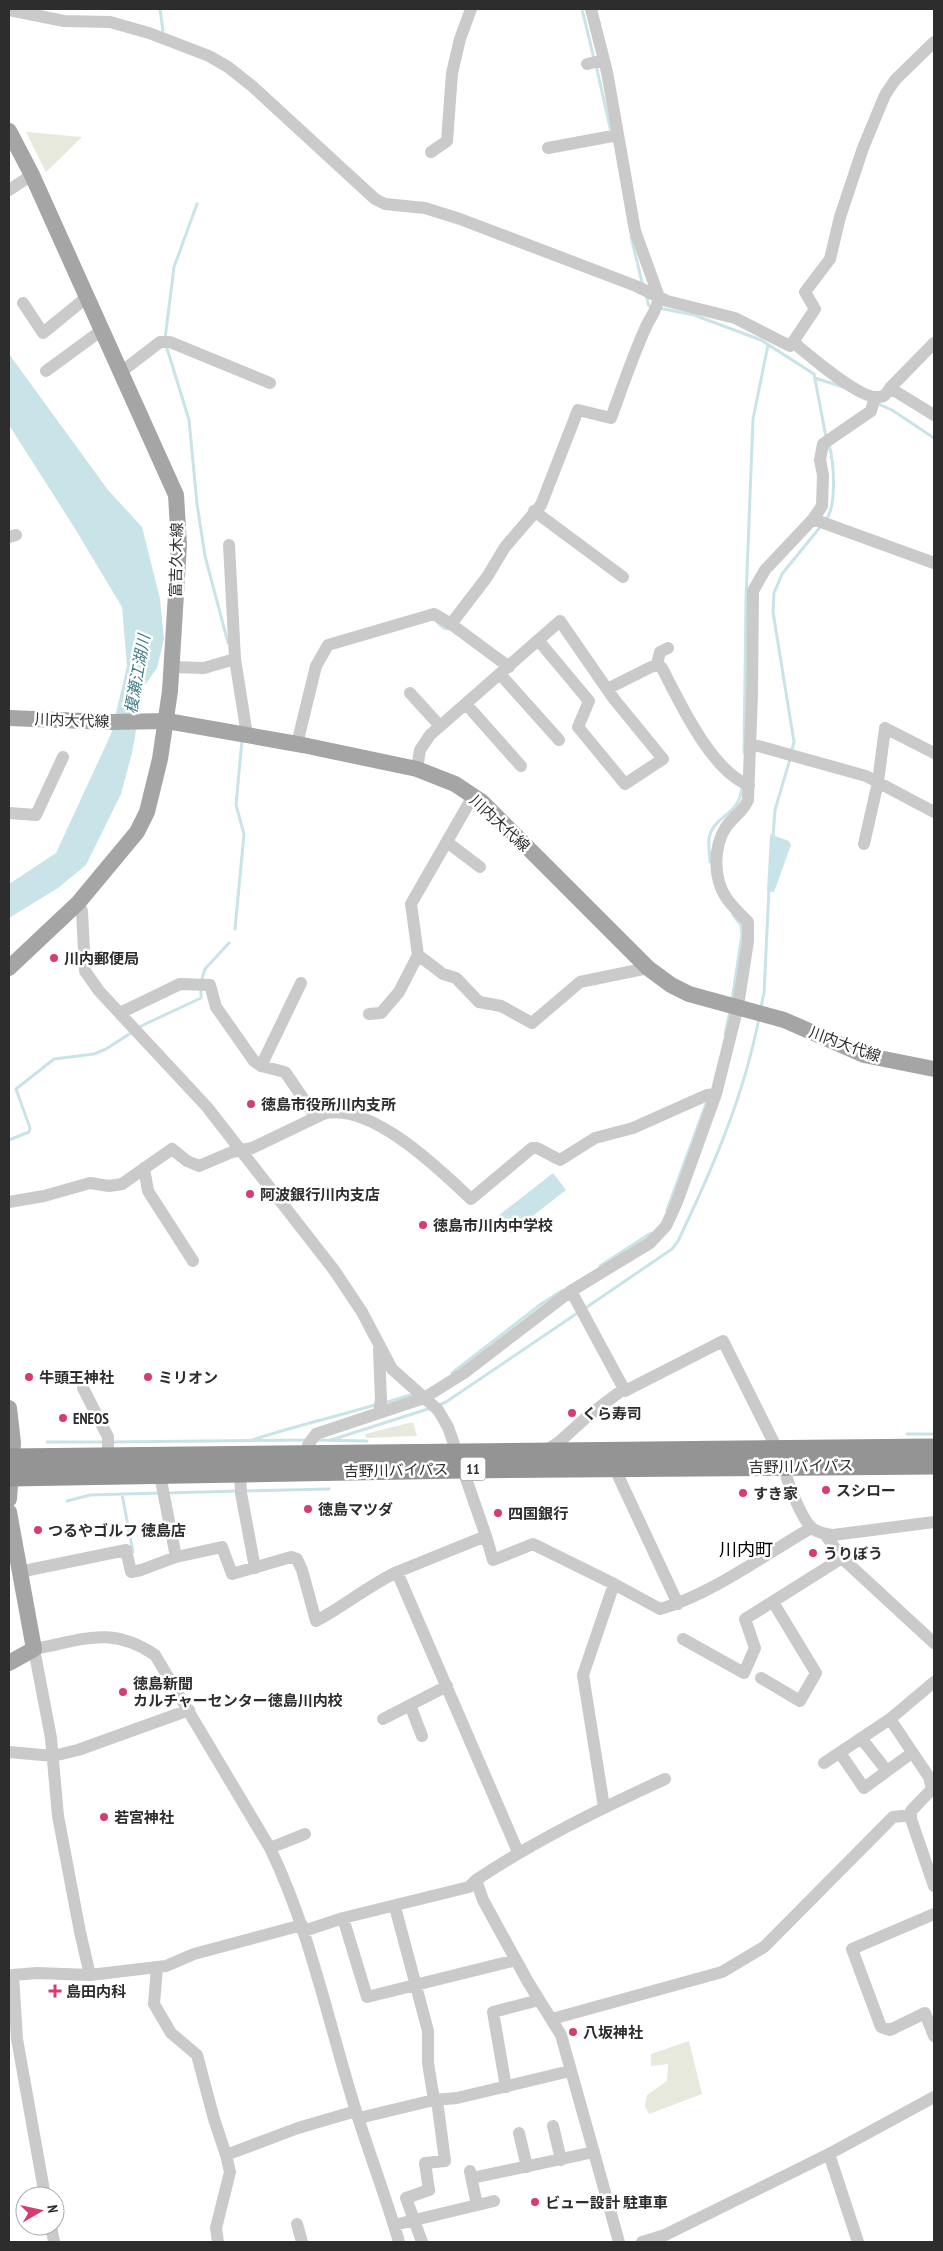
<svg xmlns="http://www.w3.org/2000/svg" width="943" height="2251" font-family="'PT Sans Narrow','Noto Sans JP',sans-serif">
<rect width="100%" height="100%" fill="#fff"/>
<path fill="#e6e9db" d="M26,132L82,137L46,172Z
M413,1422L417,1436L366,1438L365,1434Z
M689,2041L702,2094L649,2114L645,2106L647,2095L667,2081L668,2064L651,2066V2054Z"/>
<path fill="#c9e4e8" d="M9,354L108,490L142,527L160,599L164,639L157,668L144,686L132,753L121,794L86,865L58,888L9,918V884L56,853L111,734L127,666L122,607L74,527L9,425Z
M770,834L789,841L791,845L774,892L767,891Z
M553,1173L566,1190L511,1233L498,1216Z"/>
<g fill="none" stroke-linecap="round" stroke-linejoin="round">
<path stroke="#c9e4e8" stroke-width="3" d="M160,9L163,31
M582,9L594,59
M596,65L611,132
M631,237L643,286
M646,295L649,306L653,307
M659,308L694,315L761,340L814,374L826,437
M165,339L174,267L197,204
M166,345L189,420L197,504L205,556L228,643
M815,378L843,387
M876,403L892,410L934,438
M826,520C837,505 834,462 829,445
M437,622L444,628L449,629
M744,753L746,599L753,419L768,345
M791,753L794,742L773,612L774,593L782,574L821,526
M773,838L775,810L790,759
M710,862C710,855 708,846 709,838C714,814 740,817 742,786
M235,929L244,834L236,805L242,740
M201,982L205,969L229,943
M732,1000L742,935L741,925L733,915
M761,1007L764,993L769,889
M139,1027L201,998V988
M725,1034L730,1011
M9,1140L29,1132L30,1128L16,1089L54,1059L94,1054L106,1049L134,1031
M667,1210L707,1101
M600,1266L651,1233
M584,1309L672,1249L678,1241C712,1170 744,1096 759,1018
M452,1373L541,1304L563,1290
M384,1403L414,1394
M439,1405L446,1402L579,1312
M907,1434H934
M315,1440L367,1441
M331,1440L431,1408
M249,1441C291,1427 335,1417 378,1404
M47,1442H104
M110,1442L307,1440
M245,1491L329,1489
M167,1493L239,1491
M122,1494L133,1552
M67,1501L90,1495L161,1493"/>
<path stroke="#cacaca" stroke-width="12" d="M9,10L64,21L110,22L149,33L209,56L228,67L252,86L375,199L385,204L425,208L460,219L636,286L667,301L735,318L790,346L793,342C809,355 859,399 878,397C885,397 887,393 890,388L934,415
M587,64L604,60
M548,148L618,135
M431,152L447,141L452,73L460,39L471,9
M9,190L32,175
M23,303L43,333L87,297
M793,342L815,309L805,292L830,259L840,217L863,148L885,95L895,80L934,42
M46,371L102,330
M121,372L160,342H170L270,383
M890,388L934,343
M534,511L623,577
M813,519L934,563
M9,537L16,535
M229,545L235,659L247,735
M451,624L487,577L505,547L541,505L578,410L611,418C622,388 632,358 645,329C650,317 657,311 659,297L635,231L607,72L591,9
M538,640L589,701L578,727L625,784L663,759L614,699L607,689
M657,664L660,652L668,648
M171,667L204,668L235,659
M500,674L559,740
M410,693L440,726
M466,704L521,766
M297,744L316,666L328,645L434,614L451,624L509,667
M751,744L866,776L934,812
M417,769L420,750L430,735L560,621L607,689L657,664L662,668C680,703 712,772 749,785
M9,813L36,815L63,757
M447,842L480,867
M864,844L878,782L885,728L934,753
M78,903L82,911L85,971L99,991L207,1107L334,1270L362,1312L392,1369L438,1410L448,1427L486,1536L397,1572L518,1852
M418,955L443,974L456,978L479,1002L501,1006L532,1023L580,982L648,968
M120,1013L180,984L210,985L216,1007L254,1061L261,1066L285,1072L316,1117
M369,1014L381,1013L399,992L418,955L411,904L473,796
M261,1066L301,983
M144,1168L148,1191L193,1261
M9,1202L44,1196L90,1183L109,1186L122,1184L172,1149L187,1161L199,1166L232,1152L252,1148L323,1114C370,1101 439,1169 471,1199L532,1148H537L560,1160L595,1138L633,1128L707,1095L716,1094
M571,1291L625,1391
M83,1388L108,1437V1457
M379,1412L381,1400L379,1350
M543,1452L558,1443L589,1415L621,1391H625L723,1341L773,1441L774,1450
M306,1456L308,1445L316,1434L424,1398L464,1373L571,1291L650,1243L666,1226L677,1202L716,1094L738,1006L748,941V922C741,915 733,907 727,899C713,879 713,847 726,827C733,817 743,812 748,800L752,695L753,591L765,570L813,519L822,506L823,475L820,460L823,444L871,411L875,397
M784,1466C786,1480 801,1517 811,1527C817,1533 826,1534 833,1535L934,1522
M615,1469L678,1604
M240,1473L241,1493L255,1568
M160,1475L176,1557
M825,1534L842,1558L934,1643
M486,1536L493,1560L533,1544L614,1584
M19,1572L126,1550L131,1572L141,1570L176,1557L222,1547L232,1574L291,1557L297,1559L302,1570L316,1621C344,1606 368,1586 397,1572
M683,1639L744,1673L755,1648L745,1619L842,1558
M761,1678L800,1701L816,1673L773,1602
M934,1682L890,1719L929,1777L932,1789L911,1811V1819L934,1886
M410,1705L422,1736
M383,1719L447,1686
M9,1752L53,1756L78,1750L189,1710
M840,1753L864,1788L887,1771L861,1738
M824,1763L890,1719
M887,1771L912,1753
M604,1807L583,1675L614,1584L660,1609C710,1595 766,1554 811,1528
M270,1848L305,1834
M395,1907L428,2031V2063L434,2100L457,2098L570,2071
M934,1914L852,1949L881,2027L890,2030L925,2013L934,2036
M343,1918L367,1997L516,1960
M304,1931L343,1918L469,1887L476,1880
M157,1967L154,2004L171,2033L197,2055L214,2119L226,2155
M90,1975L80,1932L58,1816L51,1738L34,1649C83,1640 111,1625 155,1655L270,1848C310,1931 328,2021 355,2108C369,2153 386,2197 399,2242
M552,2019L722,1972L764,1947L893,1817L911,1815
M506,2087L493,2012L539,2000
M359,2118L434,2100
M553,2126L561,2160
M519,2133L527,2167
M829,2154L858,2242
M470,2171L477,2205
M472,2178L594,2152
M45,2196L17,2039L13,1975L37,1973L90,1975L166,1966L194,1954L302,1925
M297,2224L302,2242
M394,2225L494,2201
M51,2226L54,2242
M218,2242L216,2228L230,2172L226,2155L298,2128L356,2111
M422,2242L406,2198L429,2190L425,2163L445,2161L437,2100
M619,2242L561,2035L528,1982L483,1900L476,1880C536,1840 600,1809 665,1779
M642,2242L665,2235L829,2154L934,2097"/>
<path stroke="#a5a5a5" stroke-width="16" d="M9,131L32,175L176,495L179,545L170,691L160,759L147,812L137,832L78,903L9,968
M9,718L111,722L167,721L303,745L417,769L455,784L482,802L648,968L671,985L689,994L784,1020L864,1055L934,1069
M9,1408L13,1443L9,1499
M9,1512L34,1649L9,1663"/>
<path stroke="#949494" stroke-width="19" d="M9,1458L934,1448
M9,1477L463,1469L934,1465"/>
</g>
<g fill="#d63d6f" stroke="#fff" stroke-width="2">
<circle cx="54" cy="958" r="5"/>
<circle cx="251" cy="1104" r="5"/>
<circle cx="250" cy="1194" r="5"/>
<circle cx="423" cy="1225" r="5"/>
<circle cx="29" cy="1377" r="5"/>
<circle cx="148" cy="1377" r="5"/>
<circle cx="572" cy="1413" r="5"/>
<circle cx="63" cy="1418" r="5"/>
<circle cx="826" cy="1490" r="5"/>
<circle cx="743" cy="1493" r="5"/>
<circle cx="308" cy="1509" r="5"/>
<circle cx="498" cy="1513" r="5"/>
<circle cx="38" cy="1530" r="5"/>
<circle cx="813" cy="1553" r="5"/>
<circle cx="123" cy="1692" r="5"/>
<circle cx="104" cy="1817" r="5"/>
<path d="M52.5 1983.5h5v5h5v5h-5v5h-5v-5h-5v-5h5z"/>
<circle cx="573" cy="2032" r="5"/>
<circle cx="535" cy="2202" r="5"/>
</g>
<g text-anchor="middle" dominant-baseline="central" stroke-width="5" stroke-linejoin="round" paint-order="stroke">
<rect fill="#fff" stroke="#6c6c6c" stroke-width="1" x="460.5" y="1457.5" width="25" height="23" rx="4"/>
<g font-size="14" font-weight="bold" fill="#2d2d2d">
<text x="473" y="1469">11</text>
</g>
<g font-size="15" fill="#2d2d2d" stroke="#fff">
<text transform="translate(176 560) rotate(-89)">富吉久木線</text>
<text transform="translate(72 720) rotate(2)">川内大代線</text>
<text transform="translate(500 823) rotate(43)">川内大代線</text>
<text transform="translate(845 1044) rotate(20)">川内大代線</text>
<text transform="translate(801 1466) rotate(-1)">吉野川バイパス</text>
<text transform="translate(396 1470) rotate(-1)">吉野川バイパス</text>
</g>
<g font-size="15" font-weight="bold" fill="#2d2d2d" stroke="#fff" text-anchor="start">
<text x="64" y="958">川内郵便局</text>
<text x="261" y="1104">徳島市役所川内支所</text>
<text x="260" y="1194">阿波銀行川内支店</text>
<text x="433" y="1225">徳島市川内中学校</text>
<text x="39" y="1377">牛頭王神社</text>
<text x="158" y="1377">ミリオン</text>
<text x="582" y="1413">くら寿司</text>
<text x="73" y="1418">ENEOS</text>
<text x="836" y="1490">スシロー</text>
<text x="753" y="1493">すき家</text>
<text x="318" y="1509">徳島マツダ</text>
<text x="508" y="1513">四国銀行</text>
<text x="48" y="1530">つるやゴルフ 徳島店</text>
<text x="823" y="1553">うりぼう</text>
<text x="133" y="1683">徳島新聞<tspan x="133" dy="17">カルチャーセンター徳島川内校</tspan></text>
<text x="114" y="1817">若宮神社</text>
<text x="66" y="1991">島田内科</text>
<text x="583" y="2032">八坂神社</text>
<text x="545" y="2202">ビュー設計 駐車車</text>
</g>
<g font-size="16" font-style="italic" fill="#427e87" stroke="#fff">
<text transform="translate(137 674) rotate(-80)">榎瀬江湖川</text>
</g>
<g font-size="18" fill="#000" stroke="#fff">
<text x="746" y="1549">川内町</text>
</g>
</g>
<rect width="943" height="2251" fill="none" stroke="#2d2d2d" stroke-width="20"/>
<g transform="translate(40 2211) rotate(81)"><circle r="24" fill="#ffffff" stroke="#ababab"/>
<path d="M0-4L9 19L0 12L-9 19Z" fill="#d63d6f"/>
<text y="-8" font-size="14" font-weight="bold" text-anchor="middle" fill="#2d2d2d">N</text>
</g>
</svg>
